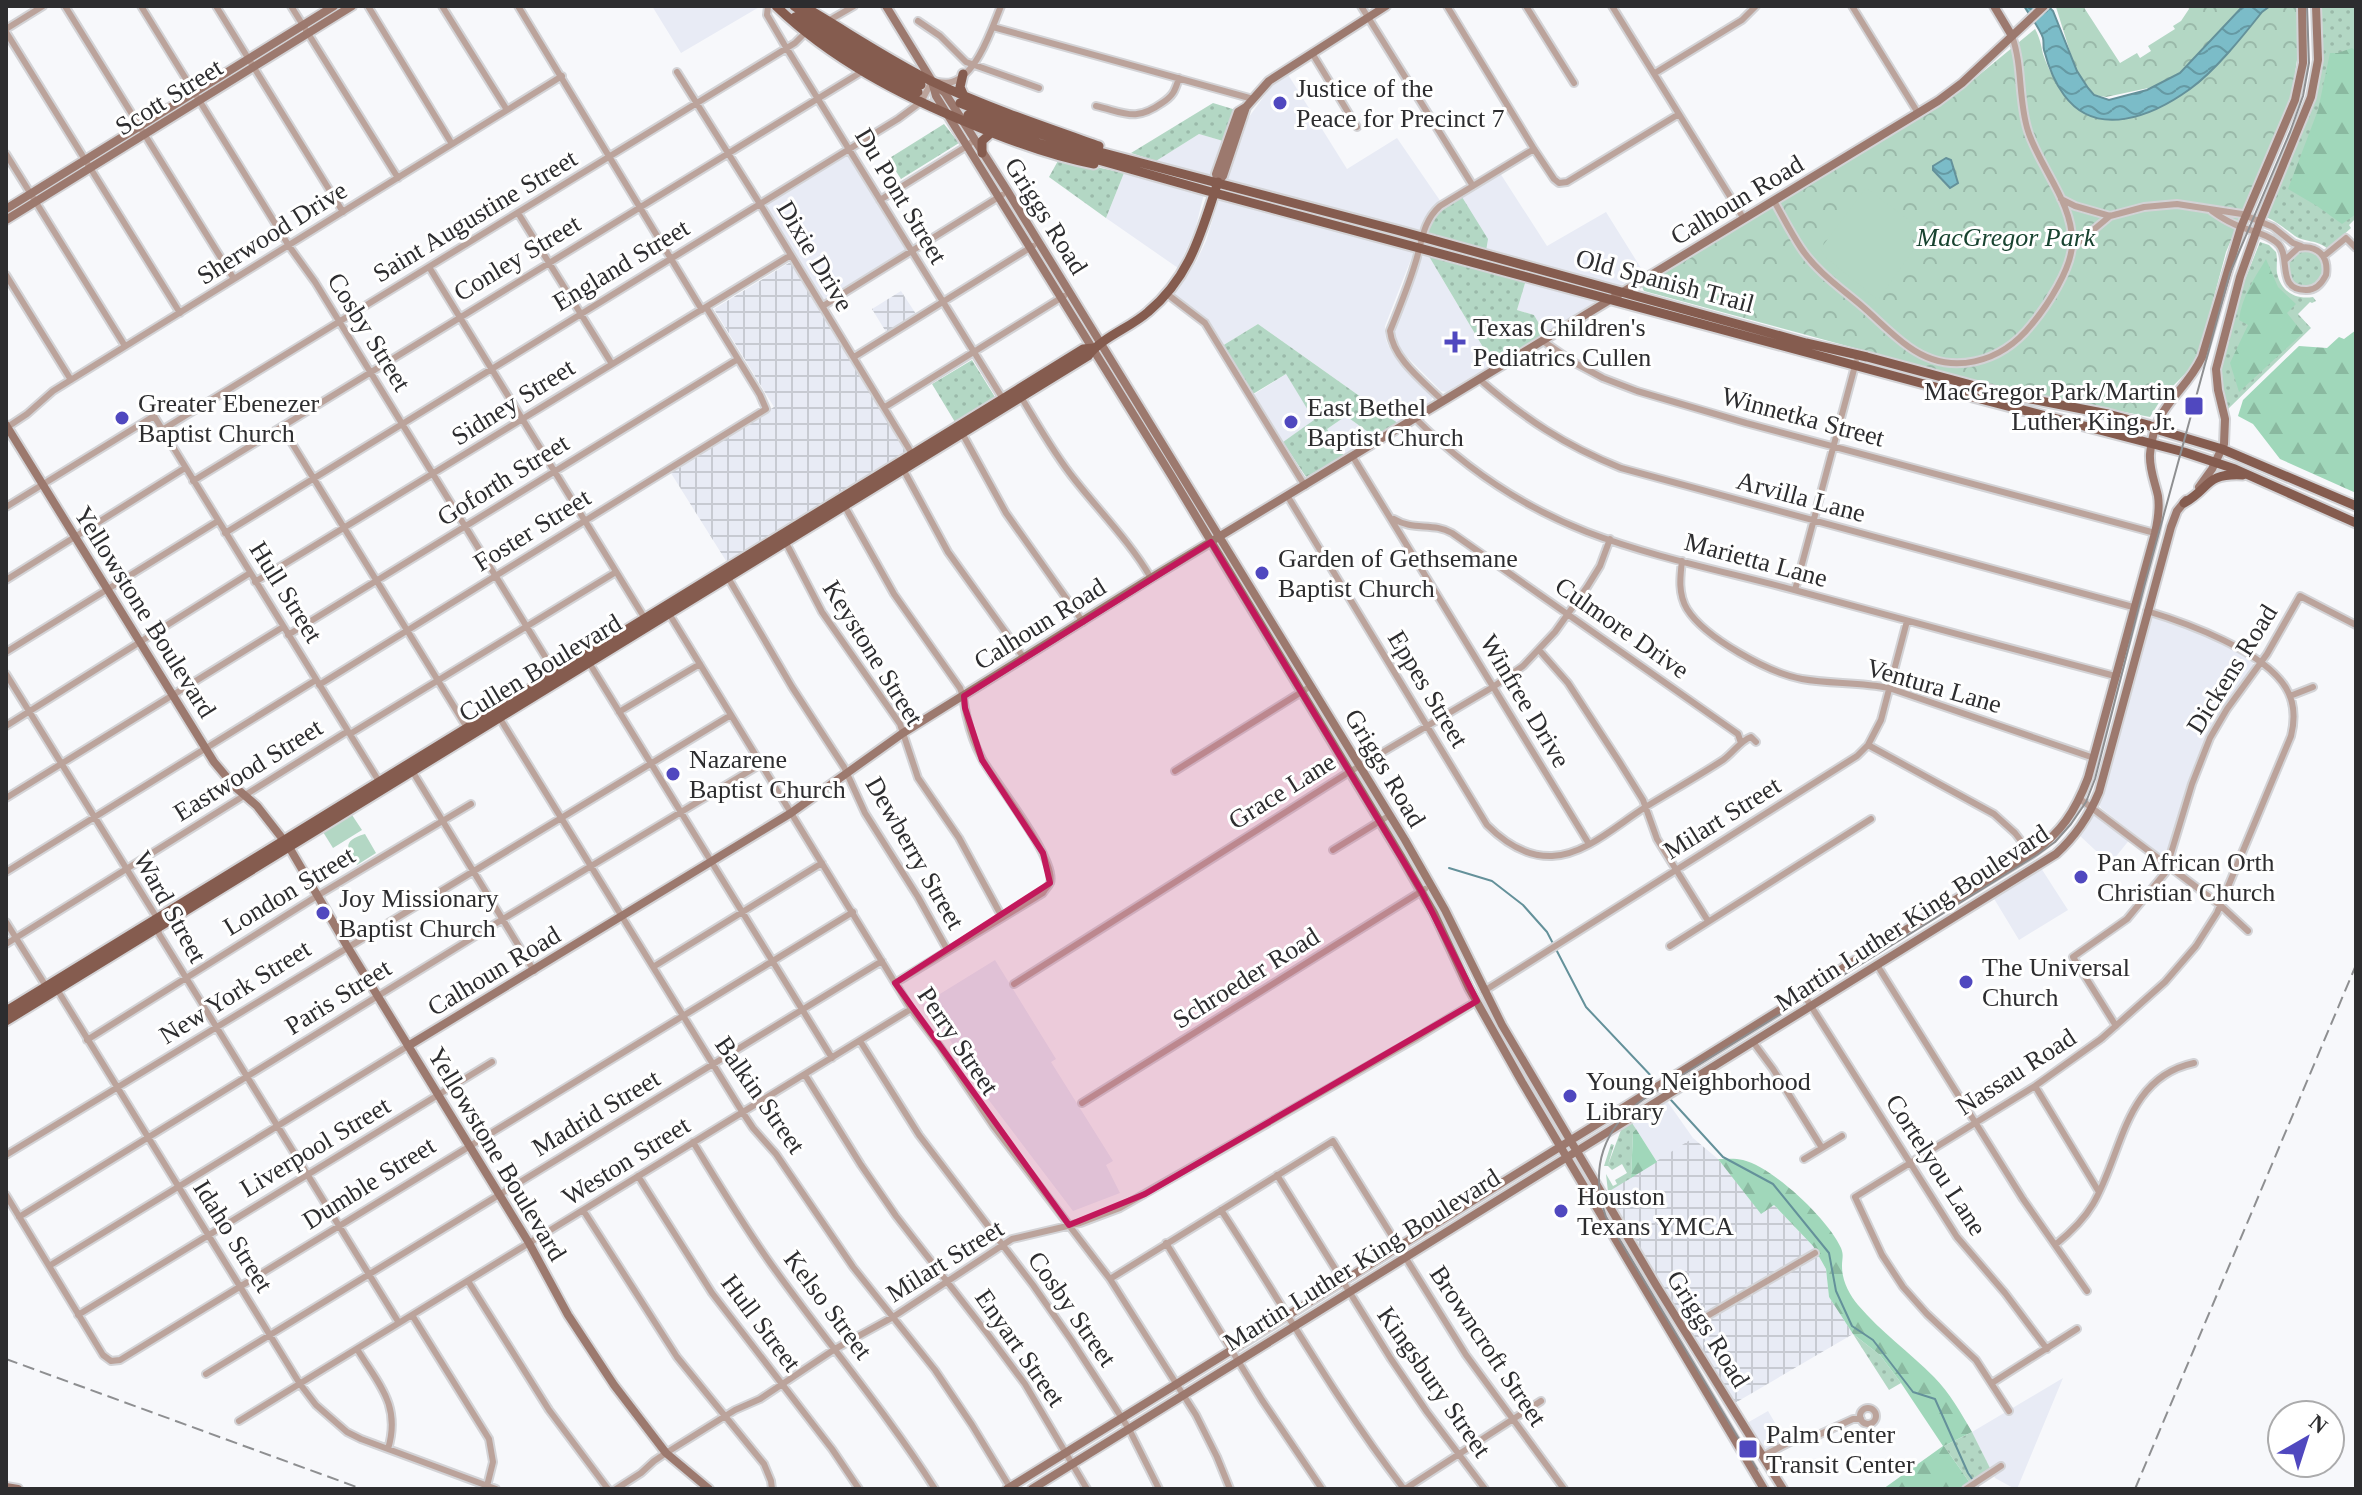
<svg xmlns="http://www.w3.org/2000/svg" width="2362" height="1495" font-family="Georgia,serif">
<defs>
<pattern id="industrial-grid" width="8" height="8" patternUnits="userSpaceOnUse" patternTransform="scale(2)"><rect width="8" height="8" fill="#e8ebf5"/><path d="M0 4h8M4 0v8" fill="none" stroke="#c7cad2"/></pattern>
<pattern id="grass-dots" width="8" height="8" patternUnits="userSpaceOnUse" patternTransform="scale(2)"><rect width="8" height="8" fill="#b3d7c4"/><path d="M2 2h.1M6 6h.1" fill="none" stroke="#9ab9a9" stroke-width="1.8" stroke-linecap="round"/></pattern>
<pattern id="forest-firs" width="22" height="20" patternUnits="userSpaceOnUse" patternTransform="scale(2)"><rect width="22" height="20" fill="#a0d7ba"/><path d="M5 1l3.5 6h-7zM16 11l3.5 6h-7z" fill="#8ab9a0"/></pattern>
<pattern id="park-crowns" width="20" height="18" patternUnits="userSpaceOnUse" patternTransform="scale(2)"><rect width="20" height="18" fill="#b3d7c4"/><path d="M2 6a3 3 0 1 1 6 0M12 15a3 3 0 1 1 6 0" fill="none" stroke="#9ab9a9"/></pattern>
<pattern id="water-waves" width="16" height="10" patternUnits="userSpaceOnUse" patternTransform="scale(2)"><rect width="16" height="10" fill="#7bbcc8"/><path d="M0 5q4-4 8 0t8 0" fill="none" stroke="#6599a3"/></pattern>
</defs>
<rect width="100%" height="100%" fill="#f7f8fb"/>
<path fill="#e8ebf5" d="M652,6H761L681,53Z
M1287,73L1347,169L1397,138L1441,202L1431,210L1418,231L1227,180L1226,178L1246,121L1270,88Z
M1199,134L1223,141L1211,175L1156,161Z
M847,155L906,250L823,301L764,205Z
M1124,173L1204,194L1195,230L1178,268L1106,218Z
M1500,173L1547,246L1606,212L1644,273L1618,287L1486,251L1462,197Z
M1223,198L1411,250L1413,254L1385,326L1386,340L1390,349L1433,394L1431,402L1399,424L1258,324L1222,346L1202,317L1173,296L1196,262L1206,241L1218,202Z
M1427,253L1493,364L1446,392L1441,391L1398,348L1394,336L1397,320L1412,287L1421,258Z
M1526,280L1593,298L1594,303L1545,334L1534,315L1517,310Z
M1286,374L1315,420L1283,442L1253,395Z
M1346,416L1375,437L1344,456L1327,429Z
M2151,616L2190,628L2217,640L2253,662V667L2215,719L2200,750L2186,787L2168,854L2166,856H2162L2101,808L2098,802Z
M2095,814L2130,839L2110,864L2079,835L2092,815Z
M2041,868L2068,910L2019,940L1993,897Z
M995,960L1056,1059L1051,1062L1113,1161L1106,1165L1120,1193L1073,1211L988,1099L946,1034L922,1005Z
M1667,1101L1693,1138L1657,1162L1632,1123Z
M2063,1378L2017,1489H2015L1995,1478L1972,1432Z
M1768,1411L1785,1440L1767,1449L1762,1447L1747,1423Z"/>
<path fill="url(#industrial-grid)" d="M792,261L909,453L728,564L669,470L774,407L714,309Z
M901,291L916,314L886,332L872,309Z
M1693,1138L1718,1159L1761,1213L1774,1205L1813,1246L1826,1269L1829,1297L1853,1334L1735,1403L1694,1340L1606,1193Z"/>
<path fill="url(#grass-dots)" d="M2319,6H2356V218L2349,225L2351,228L2328,249C2316,239 2306,243 2295,236C2285,229 2278,222 2266,217L2310,112L2317,86Z
M1213,103L1236,110L1223,141L1199,134L1156,161L1131,153Z
M944,124L959,143L901,179L888,159Z
M1059,159L1124,173L1106,218L1049,177Z
M1462,197L1488,239L1486,251L1429,235L1427,232L1435,215Z
M2260,242L2269,245L2276,252C2278,260 2276,266 2277,273C2281,292 2296,300 2313,297L2316,301L2312,303L2310,302L2298,314L2311,328L2228,409L2221,381L2220,367L2244,282Z
M2287 268a19 19 0 1 1 38 0a19 19 0 1 1-38 0Z
M1427,253L1526,280L1517,310L1534,315L1545,334L1493,364Z
M1258,324L1399,424L1375,437L1346,416L1327,429L1344,456L1306,477L1283,442L1314,420L1286,374L1253,394L1222,346Z
M972,360L995,397L955,422L932,384Z
M1632,1123L1636,1129L1633,1132L1631,1178L1608,1192L1606,1174L1613,1186L1617,1184L1615,1180L1627,1173L1622,1164L1612,1170L1608,1166H1604L1611,1144L1614,1145L1608,1165L1621,1130Z
M1853,1334L1880,1355L1901,1383L1889,1390Z
M1972,1432L1991,1470L1970,1483L1944,1446Z"/>
<path fill="url(#forest-firs)" d="M2352,48L2356,51V214L2342,224L2317,206L2288,189L2318,110L2330,53H2338Z
M2266,259L2278,287L2296,304L2287,313L2303,333L2239,392L2230,363L2248,325L2239,320C2242,296 2254,279 2266,259Z
M2356,330V493L2280,459L2253,424L2238,416L2243,400L2299,346L2327,348L2339,337L2344,339Z
M1636,1129L1657,1162L1631,1178L1633,1132Z
M1718,1159C1726,1159 1735,1158 1743,1160C1773,1167 1829,1220 1841,1248C1844,1255 1842,1259 1842,1266C1842,1281 1849,1294 1858,1305C1881,1332 1909,1352 1934,1377C1950,1393 1961,1413 1972,1432L1944,1446L1970,1483L1960,1489H1883L1943,1446L1901,1383L1880,1355L1853,1334L1829,1297L1826,1269L1813,1246L1774,1205L1761,1214Z"/>
<path fill="url(#park-crowns)" d="M2058,6H2083L2120,63L2137,53L2140,58L2151,51L2148,46L2175,29L2173,26L2181,21L2189,9L2188,6H2243L2218,36L2181,73L2153,87L2106,97L2094,95L2083,85L2076,71L2056,7Z
M2270,6H2298V53L2292,95L2226,252L2199,353L2191,368L2163,396L2150,417L2002,388L1644,291L1642,287L1956,94L2035,29C2040,38 2041,45 2043,54C2050,75 2062,93 2077,109L2190,89L2213,68L2262,12Z"/>
<path fill="#b3d7c4" d="M1866,188L1909,220L1914,249L1878,300L1824,256L1821,248Z
M352,815L362,830L333,848L323,832Z
M365,834L376,853L357,865C347,849 341,841 365,834Z"/>
<path fill="url(#water-waves)" stroke="#64919a" stroke-width="2" d="M2024,6H2048L2053,11L2077,71L2088,88L2094,95L2109,100L2147,90L2180,73L2243,6H2270L2262,12C2243,36 2215,71 2190,89C2154,115 2097,140 2064,95C2055,83 2048,65 2044,50C2043,46 2044,42 2043,38C2039,27 2030,16 2024,6Z
M1946,158L1951,160L1958,183L1950,188L1933,170V166Z"/>
<g fill="none" stroke-linecap="round" stroke-linejoin="round">
<path stroke="#64919a" stroke-width="2" d="M1449,868L1492,881L1523,905L1547,932L1586,1007L1654,1079
M1671,1100L1723,1157L1773,1184L1829,1253L1836,1291L1852,1326L1873,1340L1913,1392L1935,1399L1968,1473L1979,1489"/>
<path stroke="#cfcfd2" stroke-width="9" stroke-dasharray="9 4.5" stroke-linecap="butt" d="M918,92L958,111"/>
<g stroke="#d3d3d6" stroke-width="10">
<path id="street" d="M65,6L234,279
M141,6L289,246L315,282L557,676
M216,6L343,212
M291,6L398,178
M368,6L452,144
M442,6L507,110
M518,6L702,310
M768,6L767,15L784,44L1003,399
M1361,6L1473,186
M1447,6L1534,149L1554,179L1559,183L1567,182L1679,114
M1526,6L1574,83
M1612,6L1744,219
M1852,6L1918,113
M828,21L854,6
M918,21L940,36L966,62L1039,88
M993,27L1253,99
M6,29L43,6
M6,32L180,313
M1312,53L1357,127
M677,72L760,204L914,457
M1655,73L1742,20L1756,6
M1096,106C1126,113 1135,122 1162,103C1173,96 1175,91 1179,78
M6,154L125,346
M2061,199L2075,206L2110,216L2144,207L2177,204L2242,214L2273,227L2293,243L2301,246
M880,200L967,146L974,140
M1774,201C1783,217 1791,233 1801,248C1817,272 1842,289 1863,307C1878,320 1892,335 1909,347C1951,377 2001,363 2032,324C2047,306 2072,268 2072,244C2074,204 2040,168 2028,131C2018,100 2023,67 2012,36
M2212,211C2219,216 2227,221 2234,224C2248,231 2264,232 2276,242C2293,254 2274,291 2307,290C2316,290 2322,283 2326,275C2329,256 2317,244 2298,248L2285,260
M518,213L612,364
M2073,247L2110,216
M2324,256L2346,238L2356,248
M429,267L647,622
M6,275L71,380
M1167,294L1205,323L1305,486
M823,306L1002,195
M1543,341L1575,363L1603,378L1637,391L1746,423L2155,533
M854,357L1033,246
M1479,379C1525,419 1564,445 1621,468L2133,607
M1021,397C1038,425 1054,454 1075,480C1101,513 1130,542 1151,578
M1443,401C1424,382 1393,359 1390,331C1399,309 1408,287 1415,264C1422,243 1422,222 1440,206L1534,149
M885,407L1064,296
M1416,419C1465,468 1523,507 1587,532C1655,558 1728,572 1798,591C1904,620 2009,648 2115,676
M282,427L469,731
M6,428L27,414L53,391L562,76
M162,430L795,43L806,32
M962,433L1006,513L1083,622
M1353,457L1589,844
M903,469L948,552L1024,658
M193,481L863,71
M1288,497L1487,825C1505,843 1526,857 1552,856C1585,855 1617,825 1644,808C1670,792 1697,777 1723,760C1733,753 1740,741 1751,737L1756,742
M844,505L894,594L960,688C964,697 964,707 967,718C970,732 975,746 982,759C994,781 1058,860 1050,883C1050,884 1043,892 1043,893L895,983
M6,507L154,416L380,783
M1394,519C1413,531 1433,522 1452,533L1738,734L1741,743
M225,533L898,119L921,102L932,81C939,82 945,84 952,82C977,75 992,28 1001,6
M785,541L822,612L900,724L918,778L959,838L1002,917
M1682,561C1680,577 1678,594 1687,609C1705,638 1769,673 1802,679C1831,684 1860,682 1889,688L2094,758
M727,576L792,687L844,767L865,813L918,897L948,951
M6,580L185,468
M255,582L791,255
M1795,590L1856,362
M668,612L911,1009L940,1047L994,1127L1110,1279L1196,1415L1217,1457L1230,1489
M288,635L738,359
M1539,650L1568,683L1620,763L1643,800L1657,839L1708,921
M6,652L218,521
M588,661L832,1058
M6,674L157,918L159,934L399,1323
M319,685L766,409L760,395L706,307
M2290,696L2313,687
M619,712L700,664
M499,717L743,1113L753,1128L776,1154L853,1267L935,1370L972,1425L1011,1489
M6,726L250,573
M350,734L616,572
M1868,745L1994,814L2015,833L2031,854
M411,769L534,971
M1175,771L1311,686
M6,798L283,627
M2080,799L2220,905L2248,931
M1333,850L1390,815
M6,872L316,680
M6,922L44,983L58,991L300,1384L316,1405L347,1432L361,1439L496,1489
M6,944L348,731
M1670,946L1871,819
M1877,965L2023,1199L2087,1291
M653,967L822,863
M1014,984L1346,774L1493,687L1523,666L1555,632L1587,587L1600,566L1610,539
M1484,991L1857,756L1868,745L1881,720L1907,621
M1804,995L1957,1237L2005,1293L2047,1349
M2116,1026L2073,957L2127,919L2165,873L2192,784L2210,738L2227,709L2267,654L2300,596L2356,625
M87,1040L317,896L471,804
M860,1041L919,1135L1033,1285L1072,1341L1129,1429L1159,1489
M1753,1042L1773,1069L1822,1148
M805,1075L861,1165L896,1216L987,1333L1025,1384L1087,1489
M2035,1086L2099,1192
M1082,1103L1425,889
M693,1142C720,1186 746,1230 776,1271C829,1345 887,1413 935,1489
M6,1155L731,715
M1804,1159L1842,1136
M1277,1175L1391,1359L1427,1412L1485,1489
M638,1176L712,1293L832,1449L859,1489
M6,1195L103,1355L111,1361L120,1360L853,912
M583,1210L677,1357L764,1464L771,1481L772,1489
M1221,1210C1282,1303 1336,1401 1404,1489
M19,1217L503,919L761,764
M1166,1243L1262,1400L1322,1489
M2055,1245C2070,1233 2083,1221 2093,1204C2123,1153 2124,1078 2194,1063
M49,1266L408,1046
M1110,1279L1333,1141L1466,1355L1564,1489
M468,1281L549,1410L608,1489
M78,1315L492,1062
M412,1315L489,1439L493,1462L487,1486
M1685,1329L1815,1253
M357,1349C379,1385 401,1405 388,1449
M206,1374L882,961
M1992,1383L2077,1329
M1860 1416a8 8 0 1 1 16 0a8 8 0 1 1-16 0Z
M2009,1411L1976,1360L1927,1314L1903,1287L1882,1255L1855,1197L2035,1086L2101,1039L2165,982L2196,946L2217,913L2291,736C2295,720 2295,703 2286,688C2264,651 2187,623 2147,611
M239,1421L911,1009
M1763,1456L1792,1441L1816,1436L1853,1419H1861
M616,1489L641,1473L654,1461L666,1453L735,1410L760,1399L835,1349L893,1317L1012,1239L1080,1223L1120,1208L1415,1039L1477,1001
M1405,1489L1541,1401
M1966,1489L2001,1466"/>
</g>
<g stroke="#d3d3d6" stroke-width="12">
<path id="secondary" d="M886,6L932,81L945,93L1008,192L1405,840L1445,910L1502,1025L1656,1285L1783,1489
M1994,6L2012,36
M932,82L936,96L1171,475L1401,856L1434,913L1469,988L1522,1082L1764,1489
M1218,182L1216,174L1238,112L1246,107L1269,81L1386,6
M1218,182L1223,176L1246,107
M6,209L334,6
M6,220L352,6
M6,425L214,762L235,787L257,806L289,847L347,946L529,1243L568,1315L614,1385L666,1453L709,1489
M2199,487L2212,469L2224,444L2225,419L2218,390L2216,369L2240,277L2260,221L2311,97L2318,60L2316,6
M408,1046L791,813L903,733L1151,578L1938,101L1962,83L2044,6
M6,1487L18,1489
M1007,1489L1639,1098L1804,995L1846,966L2031,854C2061,833 2075,812 2088,778L2155,533C2158,520 2160,509 2158,496C2155,482 2149,469 2150,454C2154,404 2184,395 2202,357L2241,227L2295,100L2303,63L2302,6
M1032,1489L2056,854C2076,836 2089,816 2099,792L2171,527L2177,511L2186,500"/>
</g>
<g stroke="#d3d3d6" stroke-width="13">
<path id="primary" d="M776,6C831,59 900,95 971,124C1011,141 1051,156 1094,164
M794,6L839,37L921,85
M803,6C846,31 887,59 931,81C986,107 1042,126 1099,146
M795,17L840,48L918,92
M963,74L960,87L964,96
M960,103L1036,133L1096,151L1400,231L1806,343L1867,357L2005,394L2108,414L2148,425L2162,431L2222,449L2356,506
M968,115L1038,143L1215,193L1965,395L2184,452L2235,469L2356,523
M982,153V141L991,133
M2184,503C2211,488 2204,473 2243,475
M6,1011L1017,390L1083,349L1093,348
M6,1021L1088,356C1102,337 1130,328 1148,312C1191,276 1201,232 1218,182"/>
</g>
<use href="#street" stroke="#bba39b" stroke-width="6"/>
<use href="#secondary" stroke="#9c796e" stroke-width="8"/>
<use href="#primary" stroke="#855c4f" stroke-width="9"/>
<path stroke="#8e8f91" stroke-width="2" d="M1757,1469L1606,1217C1589,1169 1603,1127 1645,1098L2037,855L2055,842L2071,824L2086,802L2095,779L2144,587L2230,273L2290,132L2303,96L2309,63L2307,6"/>
<path stroke="#8e8f91" stroke-width="2" stroke-dasharray="12 6" stroke-linecap="butt" d="M6,1359L362,1489
M2135,1489L2356,965"/>
</g>
<path fill="#c2185b" fill-opacity="0.2" stroke="#c2185b" stroke-width="6" stroke-linejoin="round" d="M1211,542L1422,892L1477,1001L1145,1194L1069,1225L895,983L1050,883L1043,853L982,760L965,708L964,696Z"/>
<g fill="#5048bf" stroke="#fff" stroke-width="3">
<circle cx="1280" cy="103" r="8"/>
<path d="M1451 330h8v8h8v8h-8v8h-8v-8h-8v-8h8z"/>
<rect x="2184" y="396" width="20" height="20" rx="4"/>
<circle cx="122" cy="418" r="8"/>
<circle cx="1291" cy="422" r="8"/>
<circle cx="1262" cy="573" r="8"/>
<circle cx="673" cy="774" r="8"/>
<circle cx="2081" cy="877" r="8"/>
<circle cx="323" cy="913" r="8"/>
<circle cx="1966" cy="982" r="8"/>
<circle cx="1570" cy="1096" r="8"/>
<circle cx="1561" cy="1211" r="8"/>
<rect x="1738" y="1439" width="20" height="20" rx="4"/>
</g>
<g text-anchor="middle" dominant-baseline="central" stroke-width="6" stroke-linejoin="round" paint-order="stroke">
<g font-size="26" fill="#2d2d2f" stroke="#fff" text-anchor="start">
<text x="1296" y="88">Justice of the<tspan x="1296" dy="30">Peace for Precinct 7</tspan></text>
<text x="1473" y="327">Texas Children's<tspan x="1473" dy="30">Pediatrics Cullen</tspan></text>
<text x="2176" y="391" text-anchor="end">MacGregor Park/Martin<tspan x="2176" dy="30">Luther King, Jr.</tspan></text>
<text x="138" y="403">Greater Ebenezer<tspan x="138" dy="30">Baptist Church</tspan></text>
<text x="1307" y="407">East Bethel<tspan x="1307" dy="30">Baptist Church</tspan></text>
<text x="1278" y="558">Garden of Gethsemane<tspan x="1278" dy="30">Baptist Church</tspan></text>
<text x="689" y="759">Nazarene<tspan x="689" dy="30">Baptist Church</tspan></text>
<text x="2097" y="862">Pan African Orth<tspan x="2097" dy="30">Christian Church</tspan></text>
<text x="339" y="898">Joy Missionary<tspan x="339" dy="30">Baptist Church</tspan></text>
<text x="1982" y="967">The Universal<tspan x="1982" dy="30">Church</tspan></text>
<text x="1586" y="1081">Young Neighborhood<tspan x="1586" dy="30">Library</tspan></text>
<text x="1577" y="1196">Houston<tspan x="1577" dy="30">Texans YMCA</tspan></text>
<text x="1766" y="1434">Palm Center<tspan x="1766" dy="30">Transit Center</tspan></text>
</g>
<g font-size="26" fill="#2d2d2f" stroke="#fff">
<text transform="translate(169 97) rotate(-32)">Scott Street</text>
<text transform="translate(901 196) rotate(59)">Du Pont Street</text>
<text transform="translate(1737 200) rotate(-31)">Calhoun Road</text>
<text transform="translate(475 216) rotate(-31)">Saint Augustine Street</text>
<text transform="translate(1046 216) rotate(58)">Griggs Road</text>
<text transform="translate(272 233) rotate(-32)">Sherwood Drive</text>
<text transform="translate(815 256) rotate(59)">Dixie Drive</text>
<text transform="translate(517 258) rotate(-31)">Conley Street</text>
<text transform="translate(621 265) rotate(-31)">England Street</text>
<text transform="translate(1665 281) rotate(15)">Old Spanish Trail</text>
<text transform="translate(369 332) rotate(58)">Cosby Street</text>
<text transform="translate(513 402) rotate(-32)">Sidney Street</text>
<text transform="translate(1803 417) rotate(15)">Winnetka Street</text>
<text transform="translate(503 480) rotate(-32)">Goforth Street</text>
<text transform="translate(1801 497) rotate(15)">Arvilla Lane</text>
<text transform="translate(532 530) rotate(-32)">Foster Street</text>
<text transform="translate(1756 560) rotate(15)">Marietta Lane</text>
<text transform="translate(286 592) rotate(58)">Hull Street</text>
<text transform="translate(145 612) rotate(58)">Yellowstone Boulevard</text>
<text transform="translate(1040 624) rotate(-32)">Calhoun Road</text>
<text transform="translate(1622 628) rotate(35)">Culmore Drive</text>
<text transform="translate(873 653) rotate(58)">Keystone Street</text>
<text transform="translate(540 668) rotate(-31)">Cullen Boulevard</text>
<text transform="translate(2232 669) rotate(-58)">Dickens Road</text>
<text transform="translate(1934 686) rotate(16)">Ventura Lane</text>
<text transform="translate(1428 689) rotate(59)">Eppes Street</text>
<text transform="translate(1525 701) rotate(59)">Winfree Drive</text>
<text transform="translate(1385 768) rotate(59)">Griggs Road</text>
<text transform="translate(248 770) rotate(-32)">Eastwood Street</text>
<text transform="translate(1282 791) rotate(-32)">Grace Lane</text>
<text transform="translate(1722 818) rotate(-32)">Milart Street</text>
<text transform="translate(915 853) rotate(60)">Dewberry Street</text>
<text transform="translate(289 891) rotate(-31)">London Street</text>
<text transform="translate(170 907) rotate(61)">Ward Street</text>
<text transform="translate(1912 918) rotate(-33)">Martin Luther King Boulevard</text>
<text transform="translate(494 971) rotate(-31)">Calhoun Road</text>
<text transform="translate(1246 978) rotate(-32)">Schroeder Road</text>
<text transform="translate(235 992) rotate(-32)">New York Street</text>
<text transform="translate(338 997) rotate(-32)">Paris Street</text>
<text transform="translate(958 1041) rotate(56)">Perry Street</text>
<text transform="translate(2016 1072) rotate(-33)">Nassau Road</text>
<text transform="translate(760 1095) rotate(55)">Balkin Street</text>
<text transform="translate(596 1113) rotate(-31)">Madrid Street</text>
<text transform="translate(315 1147) rotate(-31)">Liverpool Street</text>
<text transform="translate(497 1154) rotate(59)">Yellowstone Boulevard</text>
<text transform="translate(626 1161) rotate(-32)">Weston Street</text>
<text transform="translate(1936 1165) rotate(57)">Cortelyou Lane</text>
<text transform="translate(369 1183) rotate(-32)">Dumble Street</text>
<text transform="translate(233 1236) rotate(58)">Idaho Street</text>
<text transform="translate(1362 1260) rotate(-32)">Martin Luther King Boulevard</text>
<text transform="translate(945 1261) rotate(-32)">Milart Street</text>
<text transform="translate(828 1305) rotate(53)">Kelso Street</text>
<text transform="translate(1072 1309) rotate(55)">Cosby Street</text>
<text transform="translate(761 1323) rotate(53)">Hull Street</text>
<text transform="translate(1708 1329) rotate(58)">Griggs Road</text>
<text transform="translate(1488 1346) rotate(56)">Browncroft Street</text>
<text transform="translate(1020 1348) rotate(55)">Enyart Street</text>
<text transform="translate(1434 1382) rotate(55)">Kingsbury Street</text>
</g>
<g font-size="26" font-style="italic" fill="#184330" stroke="#fff">
<text x="2006" y="237">MacGregor Park</text>
</g>
</g>
<rect width="2362" height="1495" fill="none" stroke="#2d2d2f" stroke-width="16"/>
<g transform="translate(2306 1439) rotate(39)"><circle r="38" fill="#ffffff" stroke="#ababac" stroke-width="2"/>
<path d="M0-6L14 30L0 20L-14 30Z" fill="#5048bf"/>
<text y="-12" font-size="22" font-weight="bold" text-anchor="middle" fill="#2d2d2f">N</text>
</g>
</svg>
